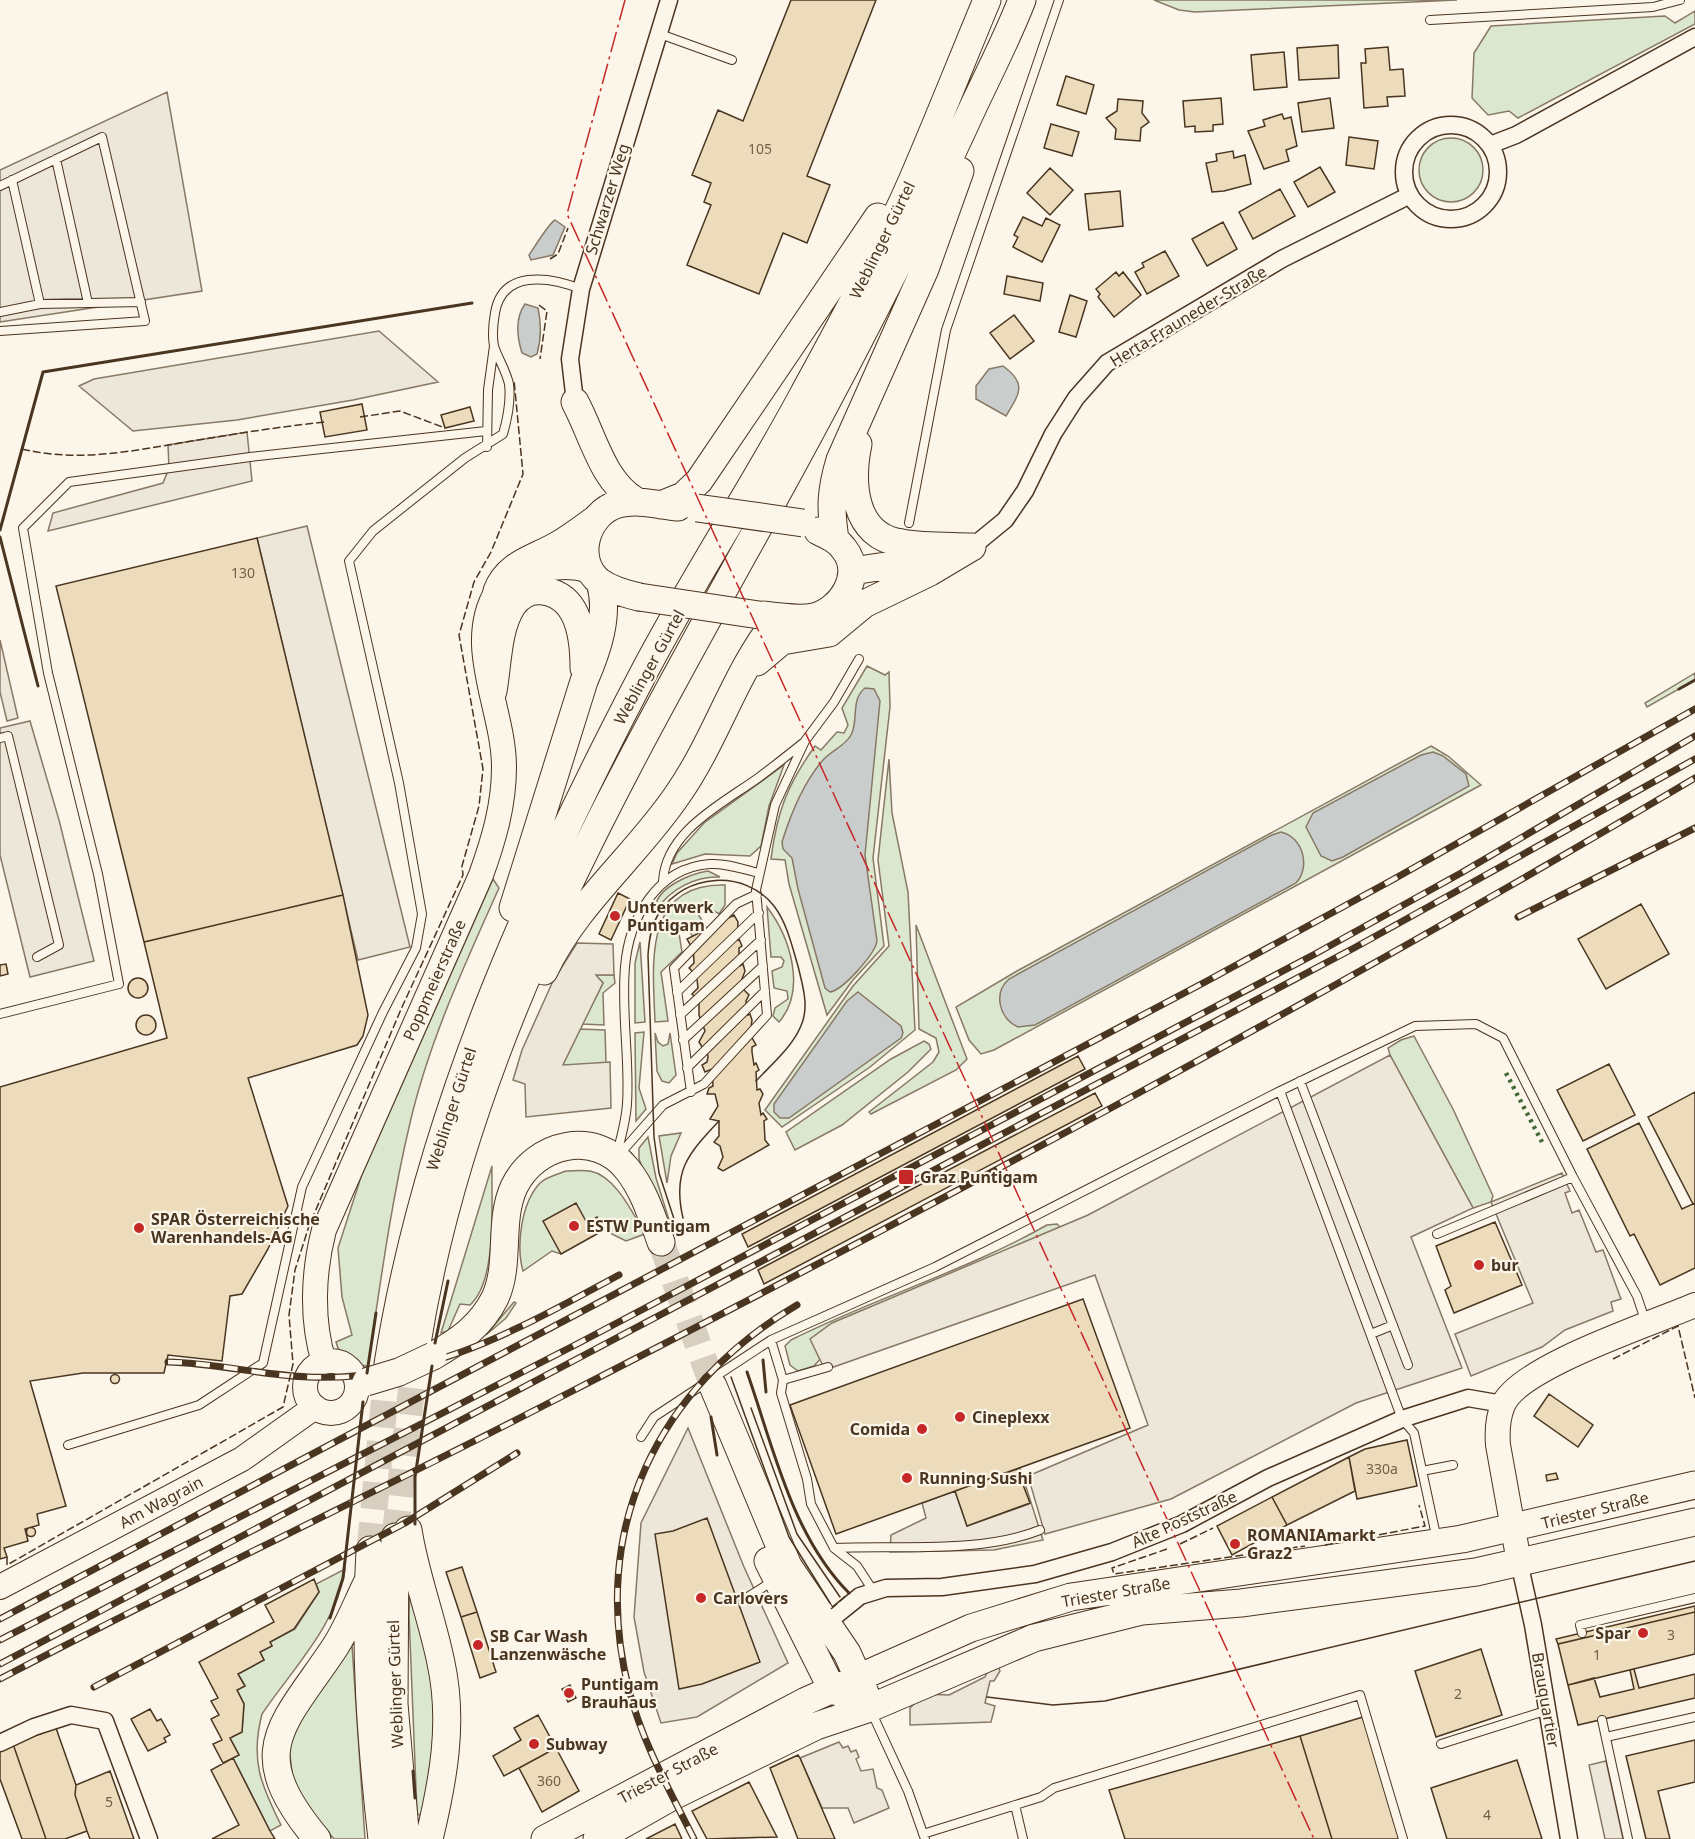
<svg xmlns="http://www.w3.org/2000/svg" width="1695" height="1839" font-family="'Noto Sans',sans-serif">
<rect width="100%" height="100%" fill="#fbf6e9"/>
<path fill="#dce7d0" stroke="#887966" stroke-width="1.5" d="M1154,0H1457L1195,12L1179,10Z
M1695,11V24L1518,118L1509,111L1488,115L1472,98L1474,53L1491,26L1665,16L1675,23Z
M1419 170a32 32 0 1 1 64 0a32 32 0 1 1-64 0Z
M867,666L885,675L889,672L890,707L873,858L884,946L853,980L827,1015L789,884L785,860L771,859C777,812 787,785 815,746L821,750L837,732L844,733L848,725L842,708Z
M1695,673V680L1647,707L1645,703Z
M1431,746L1448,756L1481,785L994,1050L981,1054L969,1040L956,1007L1017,971Z
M889,759L892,813L908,892L915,1030L870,1067L782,1127L765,1110L853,986L889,946L878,860Z
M784,765L769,806L761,846L750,856L705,854L672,864L677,853L704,823Z
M708,871L720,877C695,876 671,889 657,909L655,908C657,887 690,874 708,871Z
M493,879L499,888C465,964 429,1041 410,1123C391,1203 380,1285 368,1366C351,1366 340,1358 336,1342L352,1335L342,1297L338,1248L361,1177Z
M725,885V905L719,914L701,903L693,906L706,927L694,939L686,925L678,927L682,952L661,972L668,1021L655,1022C653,965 642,883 725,885Z
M767,907C790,937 807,990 779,1022L773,1016L775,1008L788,999L787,991L774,988L772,971L782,967L784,961L781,957H771Z
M916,925L967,1059L956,1070L871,1114L869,1112L933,1062L939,1052L936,1038L919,1029Z
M640,942L645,1022L635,1023V963Z
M595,975H614L615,983L603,993L604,1025L582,1024L603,983Z
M579,1029L605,1030L606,1063L562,1066Z
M644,1032L639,1088L646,1109L636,1121L635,1033Z
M655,1033L658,1042L663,1046L668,1044L670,1033L676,1075L669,1083L662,1081L657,1071Z
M1414,1036L1453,1109L1493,1196L1491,1202L1473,1208L1390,1055L1388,1048L1401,1040Z
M924,1041L929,1044L931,1049L908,1072L842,1125L795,1150L786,1132L891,1059Z
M681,1133L671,1156L667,1183L659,1136Z
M648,1137L656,1178L674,1236L669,1238L639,1159V1148Z
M492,1166C491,1202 498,1280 470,1305L460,1304L448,1331L441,1333Z
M566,1171C573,1171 582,1170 590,1171C616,1176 633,1214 645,1234L626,1241L604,1230L561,1254L552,1251L523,1271C516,1246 521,1203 540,1183C546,1177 558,1174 566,1171Z
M1057,1224L1062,1229L821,1358L814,1366L798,1371L790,1365L785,1346L791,1340C874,1298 966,1271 1047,1225Z
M514,1302L516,1303L506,1318L486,1335Z
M345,1569C337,1625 293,1668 262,1714C250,1760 261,1785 281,1825L270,1831L233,1758L239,1755L230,1738L242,1732L244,1704L237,1690L245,1686L238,1674L264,1660L260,1652L272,1646L270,1642L295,1629L319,1592L316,1584Z
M410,1588L432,1667L437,1718L423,1818L417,1813L409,1615Z
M348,1644L352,1645L365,1839H334L305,1805L293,1780L289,1748L292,1735Z"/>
<path fill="#ede7d9" stroke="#887966" stroke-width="1.5" d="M167,92L202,291L0,322V170Z
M379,331L438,382L353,400L237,420L133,431L79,386L94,379Z
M247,432L252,481L48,531L53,513L163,483L169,468L168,445Z
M307,526L410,947L358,960L257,538Z
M0,640L18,718L7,721L0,692Z
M30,721L59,820L94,961L30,977L0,855V728Z
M577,943L613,944L614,975H596L603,983L563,1065L610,1062L611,1108L526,1117L525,1084L513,1080L522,1050L553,981Z
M1390,1055L1473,1208L1411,1237L1462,1368L1356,1403L1171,1499L1045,1534L1028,1476L1148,1425L1095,1275L825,1370L810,1339L832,1323L1088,1215Z
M1562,1173L1570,1191L1565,1193L1572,1213L1579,1210L1596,1252L1603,1250L1621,1299L1611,1302L1613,1311L1565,1330L1542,1347L1471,1376L1455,1334L1533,1303L1491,1202Z
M688,1428L744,1567L788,1663L697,1717L661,1723L644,1672L634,1617L641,1523Z
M1020,1468L1043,1540L994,1550L890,1552L891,1535L926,1518L922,1503L955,1491L967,1526L1029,1504L1017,1469Z
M998,1666L1000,1671L994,1681H990L985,1703L995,1706L991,1722L910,1725V1708L924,1694L949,1695L985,1677L988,1670Z
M839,1742L843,1748L848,1746L851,1752L856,1750L859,1757L856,1759L861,1771L873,1769L877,1788L882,1790L889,1808L854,1823L848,1808H822L800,1758Z
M1606,1761L1623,1839H1605L1589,1765Z"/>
<path fill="#c9cecd" stroke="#887966" stroke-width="1.5" d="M555,220L565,227L553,255L531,260L529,255C534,248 549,223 555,220Z
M525,304L538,308C541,322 541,340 537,354L531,357L522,353C517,337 515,318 525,304Z
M1003,366C1028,384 1019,394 1006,416L976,399V386L989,369Z
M865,688L874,689L880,701L865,855L877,941C875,954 843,990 830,992L825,988L798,889L792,858L783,849L782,842C791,813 803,783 823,760C831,751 845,746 851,735C859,721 850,700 865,688Z
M1433,752L1443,756L1466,774L1469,786L1343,857L1332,861L1321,856L1306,827L1313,813L1421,755Z
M1281,832C1303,837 1311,867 1296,883L1035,1025L1018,1027C999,1018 993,993 1009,979L1272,835Z
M858,992L901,1026L903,1033L901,1038L789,1118H780L774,1112V1104L847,1001Z"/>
<path fill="#ecdcbc" stroke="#4a3520" stroke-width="1.5" d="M791,0H876L807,176L830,185L807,243L783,233L759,294L687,265L711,205L704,202L711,183L692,175L718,110L743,121Z
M1338,45L1339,78L1299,80L1297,48Z
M1388,47L1390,70L1403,69L1405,96L1387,97L1388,106L1364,108L1361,63H1366L1365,49Z
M1284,52L1287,87L1254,90L1251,55Z
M1066,76L1094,85L1086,114L1057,105Z
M1221,98L1223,124L1213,125V131L1195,132V126L1185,127L1183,101Z
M1330,98L1334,128L1302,132L1298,103Z
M1118,99L1143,101L1142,113L1149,122L1141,128L1140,141L1115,139L1116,129L1106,118L1117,111Z
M1282,114L1284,119L1291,117L1297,146L1286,150L1289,161L1264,169L1248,131L1265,126L1263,120Z
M1051,124L1079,132L1072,156L1044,148Z
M1349,137L1378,141L1374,169L1346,165Z
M1233,151L1234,158L1245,155L1251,184L1224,191L1212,192L1206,163L1217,161L1216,154Z
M1320,167L1335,192L1308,207L1294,182Z
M1050,168L1073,190L1050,215L1027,193Z
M1280,189L1295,216L1253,239L1239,212Z
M1120,191L1123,226L1089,230L1085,194Z
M1023,217L1042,226L1046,218L1060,225L1042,262L1013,247L1018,237L1014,235Z
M1223,222L1237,249L1207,266L1192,239Z
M1165,251L1179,276L1147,294L1135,272L1144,267L1142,263Z
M1116,272L1119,276L1123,272L1141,295L1114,317L1098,297L1100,294L1096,289Z
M1007,276L1043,283L1040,301L1004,294Z
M1070,295L1087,301L1076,337L1059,332Z
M1014,315L1034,341L1010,359L990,333Z
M362,404L367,430L325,437L320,412Z
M470,407L474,421L445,428L441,415Z
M257,538L343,895L144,942L56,586Z
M618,893L630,899L611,940L599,934Z
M343,895L368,1015L363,1036L357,1045L248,1078L288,1206L268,1249L242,1294L230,1296L222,1361L168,1355L164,1373H83L30,1381L66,1506L37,1514L39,1525L25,1529L28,1541L4,1548L7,1557L0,1559V1087L167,1038L144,942Z
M1641,904L1669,954L1606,989L1578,939Z
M734,915L738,922L737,940L739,939L742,946L739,948V955L740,966L743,964L745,971L742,979L744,990L749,995L746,1001L748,1015L750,1014L752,1020L750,1034L756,1045L752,1047V1052L754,1065L756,1063L759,1070L756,1072L757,1090L760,1089L763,1094L759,1103L761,1115L763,1113L767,1119L764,1121L765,1140L769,1145L723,1171L718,1168L723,1157L720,1146L714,1142L719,1136V1121L710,1119L718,1106L715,1094H707L709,1088L713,1086L712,1069L705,1072L702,1065L707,1062L708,1057L706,1045L702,1047L699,1042L705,1031L699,1015V995L696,998L692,994L698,988L696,970L693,972L689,968L694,963L693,945L691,946L687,939Z
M6,964L8,974L0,976V965Z
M128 988a10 10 0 1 1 20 0a10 10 0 1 1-20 0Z
M136 1025a10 10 0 1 1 20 0a10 10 0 1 1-20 0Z
M1078,1056L1085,1069L748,1247L742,1234Z
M1609,1064L1635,1115L1583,1141L1557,1090Z
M1695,1092V1203L1693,1204L1648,1117Z
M1095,1093L1102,1106L764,1284L758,1270Z
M1639,1123L1682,1209L1695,1203V1268L1660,1285L1634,1234L1630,1236L1587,1149Z
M576,1203L587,1223L597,1217L604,1230L561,1254L543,1221Z
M1495,1222L1522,1285L1454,1313L1445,1290L1451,1286L1436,1246Z
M1083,1299L1130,1428L836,1534L790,1405Z
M110.5 1379a4.5 4.5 0 1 1 9 0a4.5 4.5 0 1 1-9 0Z
M1549,1394L1593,1425L1578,1447L1534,1416Z
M1407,1440L1417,1486L1357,1499L1349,1457L1365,1449Z
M1349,1457L1355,1491L1287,1525L1272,1497Z
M1017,1469L1030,1503L967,1526L955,1491Z
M1556,1473L1558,1479L1547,1481L1546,1475Z
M1272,1497L1287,1525L1232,1555L1217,1526Z
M707,1518L760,1662L702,1684L679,1689L655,1534L673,1531Z
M26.5 1532a4.5 4.5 0 1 1 9 0a4.5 4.5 0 1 1-9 0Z
M462,1567L477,1612L461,1617L446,1572Z
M314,1579L319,1592L294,1629L270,1642L272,1646L260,1652L264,1660L238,1674L245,1686L237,1690L244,1704L242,1732L230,1738L239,1755L223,1763L213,1744L222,1740L211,1719L219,1715L211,1701L218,1698L199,1662L274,1622L265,1605Z
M1695,1606V1612L1558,1644L1556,1639Z
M477,1612L496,1672L480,1678L461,1617Z
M1695,1612V1654L1568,1685L1558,1644Z
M1481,1649L1502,1715L1436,1737L1415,1671Z
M1634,1669L1639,1688L1695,1674V1698L1578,1725L1568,1685L1594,1678L1600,1697L1634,1689L1630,1670Z
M570,1685L576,1698L568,1702L562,1689Z
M150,1709L157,1721L161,1719L170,1735L164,1738L166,1742L148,1751L131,1719Z
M538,1715L556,1748L504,1776L493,1756L521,1740L514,1728Z
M1363,1717L1400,1839H1332L1300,1736Z
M56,1728L76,1785L75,1795L87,1831L65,1839H46L13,1744Z
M1300,1736L1332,1839H1125L1109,1790Z
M1695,1740V1782L1658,1791L1670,1839H1646L1626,1756Z
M13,1744L46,1839H22L0,1779V1751Z
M556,1748L579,1791L542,1812L519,1768Z
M798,1755L800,1758L835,1839H798L770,1768Z
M233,1758L270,1831L275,1839H212L239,1825L211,1770Z
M1517,1760L1542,1839H1447L1431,1788Z
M110,1771L134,1839H90L87,1831L75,1795L76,1785Z
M749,1782L777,1837L707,1839L692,1811Z
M675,1824L682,1839H646Z"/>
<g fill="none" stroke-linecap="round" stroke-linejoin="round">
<path stroke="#d8cfc1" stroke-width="27" stroke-dasharray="27 14" stroke-linecap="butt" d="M661,1242L713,1386
M395,1537L416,1349
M370,1550L388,1364"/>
<g stroke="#4a3520" stroke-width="10">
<path id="lane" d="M1430,20L1653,7L1680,0
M660,34L732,60
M56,159L88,303
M0,186L102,137L145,321L0,331
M40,304L141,302
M0,312L40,304L12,180
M487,447L488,390L494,346
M909,523L946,330L1059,0
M0,738L8,736L59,945L37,957
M663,881C666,831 722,804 758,778C773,767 788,755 803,743
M677,992L759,913
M0,1014L119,984L98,874L48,673L23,528L69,482L250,457L486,431
M680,1015L761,940
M683,1040L763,966
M687,1068L765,991
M1300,1081L1408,1365
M1280,1091L1415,1026L1476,1024L1503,1038L1573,1177L1637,1296L1646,1323
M691,1092L674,968L736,904L757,894
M617,1154C621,1137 626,1121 627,1104C630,1059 621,1013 625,967C629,919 656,868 710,864C727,863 742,869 759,873
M619,1155L663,1105L704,1084L767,1015L756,890L775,805L805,741L834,702L859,659
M1437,1234L1573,1177
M1371,1334L1393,1325
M771,1340L783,1380L781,1393L807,1479L811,1504L834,1548L857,1566L874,1592
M783,1380L828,1367
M641,1437L654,1417L771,1340L935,1267L1280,1091L1402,1419L1414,1433L1437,1540
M68,1445L199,1405L263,1363L302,1187L383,1012L416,948L422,914L399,783L349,561L373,531L465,458L503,434C507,420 511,400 509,384C506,370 498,359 494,346C492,335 493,324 495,313C502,270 548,276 581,289
M1422,1471L1453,1465
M834,1548C899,1545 979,1554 1040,1530
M743,1600L773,1581
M1582,1633L1580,1625L1695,1598
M871,1711L908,1791L925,1839
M1602,1720L1628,1839
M1606,1737L1695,1717
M1441,1744L1548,1710
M1015,1805L1023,1839
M923,1834L1041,1797L1054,1788L1360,1695L1403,1839"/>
</g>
<g stroke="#4a3520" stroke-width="19">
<path id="street" d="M1404 172a47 47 0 1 1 94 0a47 47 0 1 1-94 0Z
M1490,145L1516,135L1695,37
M575,402L570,359L581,289L669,0
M972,547L1005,520L1025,491L1053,434L1076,398L1107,363L1282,259L1410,195
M1519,1562L1533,1625L1569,1839
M831,1627L834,1617L860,1596L886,1588L942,1587L1035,1574L1112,1552L1182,1524L1268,1478L1402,1419L1468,1398L1503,1404
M0,1743L34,1727L71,1715L105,1721L149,1839"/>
</g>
<g stroke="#4a3520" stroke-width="26">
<path id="secondary" d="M305 1387a26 26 0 1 1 52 0a26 26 0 1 1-52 0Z
M324,1362C311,1321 313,1272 324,1230L481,875C494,839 504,805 504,767C504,709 464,645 497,591
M1519,1562L1498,1445C1497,1432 1498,1417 1503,1405C1518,1367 1654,1323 1695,1305
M0,1587L242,1459L315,1407"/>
</g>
<g stroke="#4a3520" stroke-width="29">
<path id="primary" d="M575,402C593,435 602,481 636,501
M858,444C850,483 853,537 902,543C925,547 949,546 972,547
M661,505L683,496L699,481L878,217
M835,539C830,507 831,490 840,460L925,269L960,171
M852,571L939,558
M524,575C543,566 568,562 589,569
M497,591C508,563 534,559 558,545C570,538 582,529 593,521
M639,597C626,594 611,590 600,582C572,560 586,513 618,504C638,499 658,505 678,507
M763,615C778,617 799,620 814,617C842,610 864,574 844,549C837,539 828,536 818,531
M757,662L782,641L829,633L864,604L930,572L972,547
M493,691C498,664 497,630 512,606C519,596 530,589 543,591C580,595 584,639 584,668
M513,908L584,681C597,651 610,615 600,582
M544,971C576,903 637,855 678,794C717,738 736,669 779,617
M416,1349C462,1055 603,809 744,553C822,414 896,273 963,129C982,86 1005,44 1022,0
M433,1356C459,1341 481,1326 495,1298C511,1263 498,1222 514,1187C535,1143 595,1129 627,1169C644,1190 652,1217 661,1242
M388,1364C427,1119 528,894 642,676C692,580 752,490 803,395C841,325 880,254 912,181C938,121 962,60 987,0
M713,1386L788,1566L847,1653L865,1693
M408,1530C415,1575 432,1618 441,1663C454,1723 443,1781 429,1839
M395,1537L394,1704L405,1830
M370,1550C364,1647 371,1743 382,1839
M768,1561L832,1689L847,1696
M317,1839C243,1750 282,1727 335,1647C348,1627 357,1603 368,1581
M545,1839L806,1701L971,1628L1071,1597L1462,1539L1695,1485
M597,1839L673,1796L816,1726L870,1708L1034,1638L1142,1611L1241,1603L1476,1572L1695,1522"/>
</g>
<use href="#lane" stroke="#fbf6e9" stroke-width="8"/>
<use href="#street" stroke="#fbf6e9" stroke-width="16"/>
<use href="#secondary" stroke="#fbf6e9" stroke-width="24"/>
<use href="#primary" stroke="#fbf6e9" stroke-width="27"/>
<path stroke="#4a3520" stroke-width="1.5" d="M683,1218C672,1171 688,1154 719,1121
M675,1222L659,1173L654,1137L648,955C649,940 651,924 660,912C685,873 745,869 774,906C787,923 792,946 798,966C803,987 810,1008 800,1028C791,1048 771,1065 756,1081
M678,1231L679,1233
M731,1377L789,1537L830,1603
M751,1408L797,1534L840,1597
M987,1697L1053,1705L1105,1701L1695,1561"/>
<g stroke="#4a3520" stroke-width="7">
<path id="rail" d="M1518,917L1695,828
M168,1362C215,1363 261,1375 308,1377C428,1382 517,1330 619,1275
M0,1619L1207,981L1394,879L1695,709
M0,1640L579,1343L1315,954L1461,873L1695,736
M0,1664L1354,948L1695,759
M0,1679C179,1585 363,1499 543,1406C932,1207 1319,1001 1695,778
M94,1687L405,1523L517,1453
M694,1839C670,1791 642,1742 629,1690C588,1529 658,1387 797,1305"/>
</g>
<use href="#rail" stroke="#fbf6e9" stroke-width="4.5" stroke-dasharray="14" stroke-linecap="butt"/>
<g stroke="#4a3520" stroke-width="29" stroke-linecap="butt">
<path id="primary-bridge" d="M697,508L803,523
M639,597L759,615
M366,1382L399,1372L433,1356"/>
</g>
<use href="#primary-bridge" stroke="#fbf6e9" stroke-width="27"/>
<path stroke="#436837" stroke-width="4.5" stroke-dasharray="3 4.5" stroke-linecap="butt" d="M1506,1073L1542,1142"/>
<path stroke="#4a3520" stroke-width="1.5" stroke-dasharray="8 3" stroke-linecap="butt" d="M550,259L558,254L568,228
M539,305L547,311L540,359
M360,417L400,411L445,428
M22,449C76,462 127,452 180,443C228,435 276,427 325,422
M1613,1359L1678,1326L1695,1398
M1180,1544L1213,1528
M1325,1545L1425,1526L1419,1505
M1167,1549L1112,1568L1114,1574L1305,1546
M7,1557V1565L283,1407L293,1364L289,1315L295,1270L309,1226L402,1007L463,875L462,866L479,806L483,769L459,635L474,582L491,552L523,474L514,380
M831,1609L849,1593"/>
<path stroke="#4a3520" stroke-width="3" d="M0,530L43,372L472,303
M0,537L38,686
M1679,689L1695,680
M435,1343L448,1281
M763,1360L766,1392
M747,1372C773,1446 792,1536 849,1593
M367,1373L376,1313
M711,1417L717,1455
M415,1524V1477L432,1366
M330,1618L343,1578L363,1402
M413,1771L415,1798"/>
<path stroke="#c62828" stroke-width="1.5" stroke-dasharray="21 4.5 3 4.5" stroke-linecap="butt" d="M625,0L567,214L1314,1839"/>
</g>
<g fill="#c62828" stroke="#fbf6e9" stroke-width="2">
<circle cx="615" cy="916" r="6"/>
<rect x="898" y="1169" width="16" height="16" rx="3"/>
<circle cx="574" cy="1226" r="6"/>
<circle cx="139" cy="1228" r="6"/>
<circle cx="1479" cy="1265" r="6"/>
<circle cx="960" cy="1417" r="6"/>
<circle cx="922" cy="1429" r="6"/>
<circle cx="907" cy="1478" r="6"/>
<circle cx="1235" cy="1544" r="6"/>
<circle cx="701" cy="1598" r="6"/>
<circle cx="1643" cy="1633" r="6"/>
<circle cx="478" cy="1645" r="6"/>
<circle cx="569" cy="1693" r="6"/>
<circle cx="534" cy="1744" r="6"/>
</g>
<g text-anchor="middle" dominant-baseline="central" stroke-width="4.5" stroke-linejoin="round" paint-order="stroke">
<g font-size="14" fill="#725f47">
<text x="760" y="148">105</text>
<text x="243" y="572">130</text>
<text x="1382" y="1468">330a</text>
<text x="1671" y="1634">3</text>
<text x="1597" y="1654">1</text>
<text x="1458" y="1693">2</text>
<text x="549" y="1780">360</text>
<text x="109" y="1801">5</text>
<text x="1487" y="1814">4</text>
</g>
<g font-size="16" fill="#4a3520" stroke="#fbf6e9">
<text transform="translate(607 199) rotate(-73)">Schwarzer Weg</text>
<text transform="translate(882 240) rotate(-64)">Weblinger Gürtel</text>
<text transform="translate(1188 316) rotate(-31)">Herta-Frauneder-Straße</text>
<text transform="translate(649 667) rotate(-61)">Weblinger Gürtel</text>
<text transform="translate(434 980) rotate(-66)">Poppmeierstraße</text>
<text transform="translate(451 1109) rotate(-72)">Weblinger Gürtel</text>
<text transform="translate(161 1502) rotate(-28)">Am Wagrain</text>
<text transform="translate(1595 1510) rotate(-14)">Triester Straße</text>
<text transform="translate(1184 1519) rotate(-25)">Alte Poststraße</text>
<text transform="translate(1116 1592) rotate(-10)">Triester Straße</text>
<text transform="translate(395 1684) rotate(-92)">Weblinger Gürtel</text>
<text transform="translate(1546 1700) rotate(80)">Brauquartier</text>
<text transform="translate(668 1773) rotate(-28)">Triester Straße</text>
</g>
<g font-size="16" font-weight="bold" fill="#4a3520" stroke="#fbf6e9" text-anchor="start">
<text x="627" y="907">Unterwerk<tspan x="627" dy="18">Puntigam</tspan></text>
<text x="920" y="1177">Graz Puntigam</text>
<text x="151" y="1219">SPAR Österreichische<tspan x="151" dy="18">Warenhandels-AG</tspan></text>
<text x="586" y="1226">ESTW Puntigam</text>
<text x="1491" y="1265">bur</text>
<text x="972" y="1417">Cineplexx</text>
<text x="910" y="1429" text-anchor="end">Comida</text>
<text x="919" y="1478">Running Sushi</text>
<text x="1247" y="1535">ROMANIAmarkt<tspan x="1247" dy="18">Graz2</tspan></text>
<text x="713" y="1598">Carlovers</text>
<text x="1631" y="1633" text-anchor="end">Spar</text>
<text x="490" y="1636">SB Car Wash<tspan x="490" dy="18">Lanzenwäsche</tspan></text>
<text x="581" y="1684">Puntigam<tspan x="581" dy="18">Brauhaus</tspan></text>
<text x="546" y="1744">Subway</text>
</g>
</g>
</svg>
